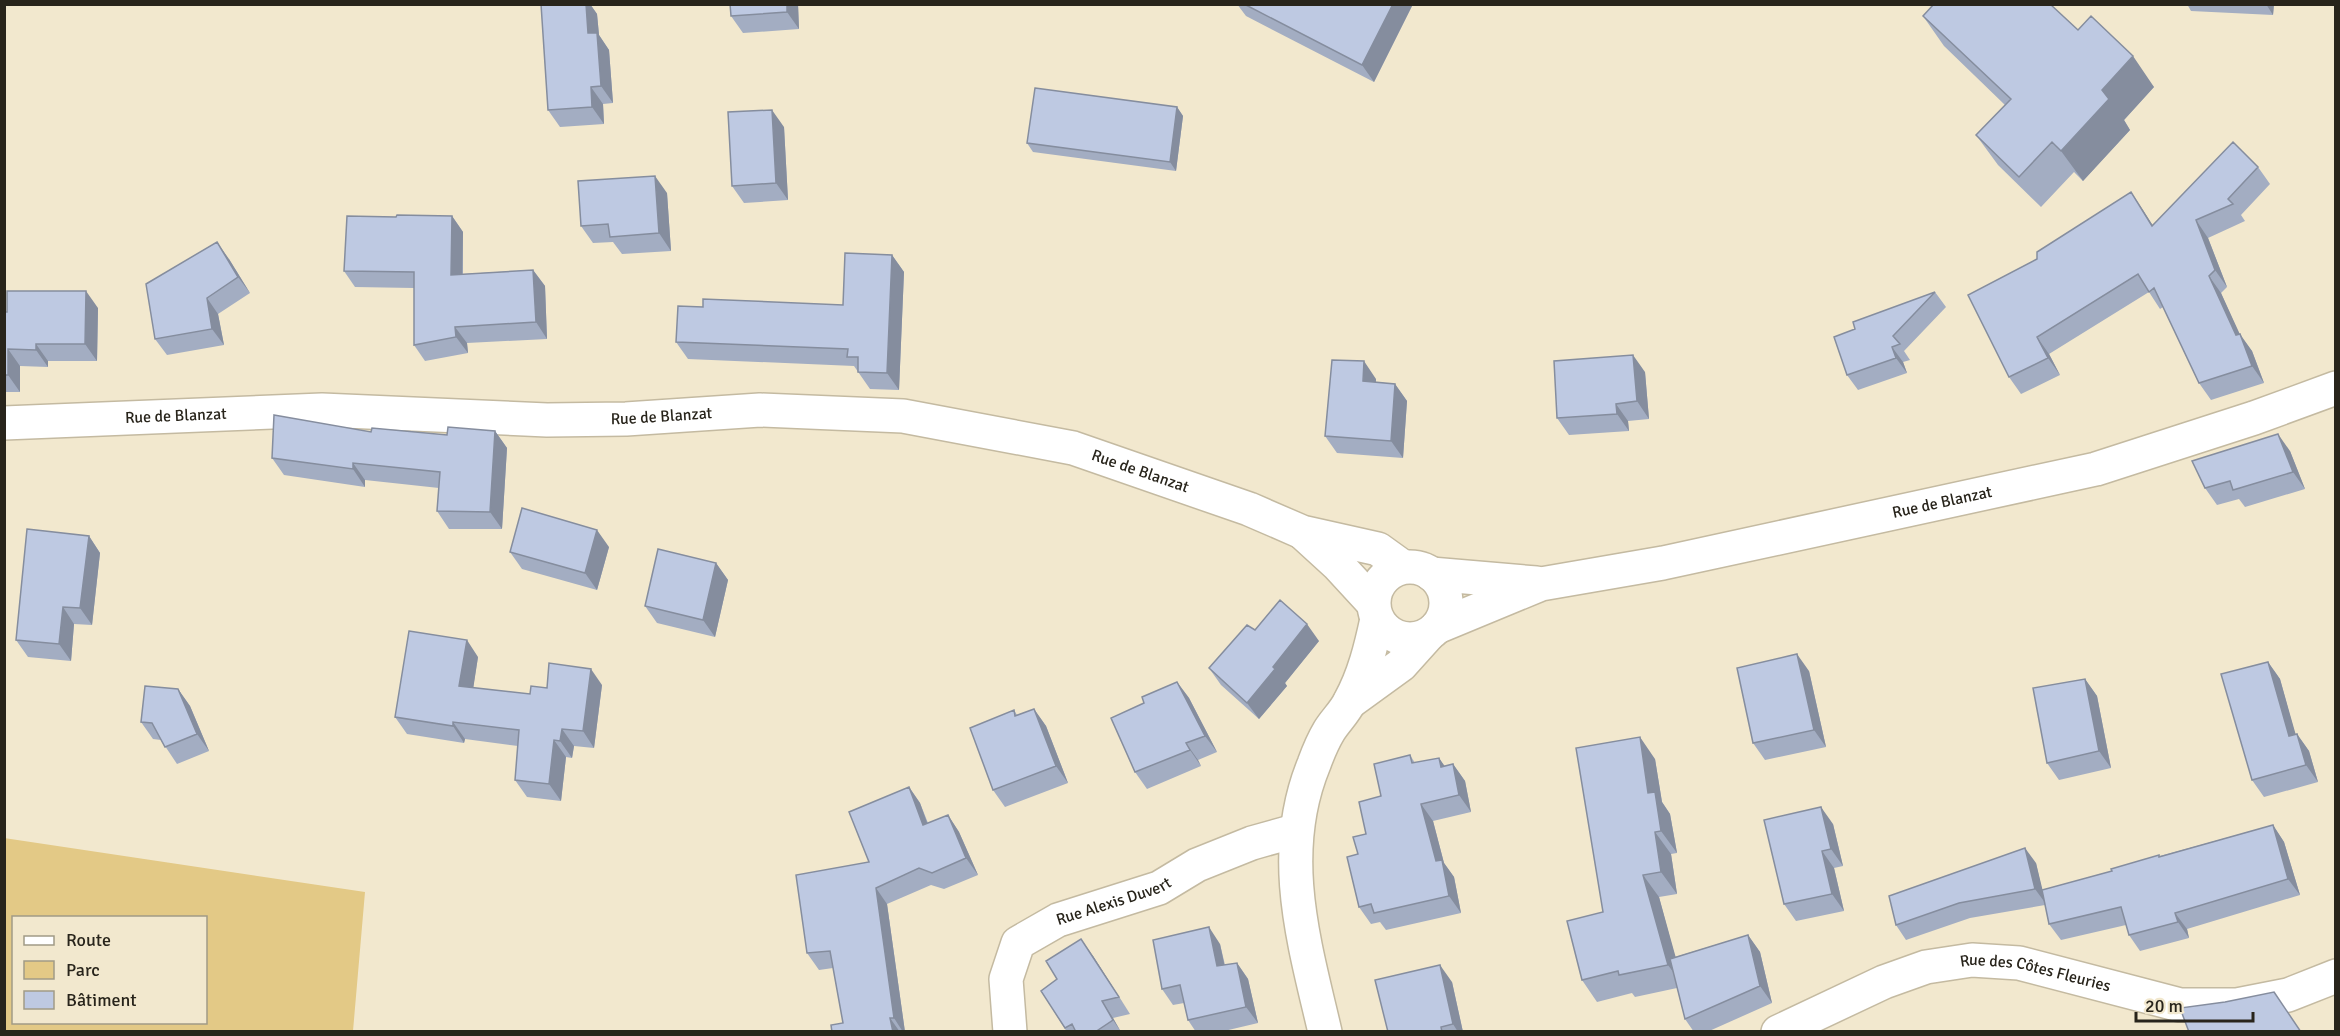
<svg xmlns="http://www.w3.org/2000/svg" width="2340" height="1036" font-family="Signika,sans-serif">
<rect width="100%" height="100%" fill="#f2e8ce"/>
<path fill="#e3c986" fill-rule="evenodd" d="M4,838L365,892L353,1031H5ZM14,918H206V1022H14Z"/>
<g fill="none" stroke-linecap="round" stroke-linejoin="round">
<g stroke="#c4baa1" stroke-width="36">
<g id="minor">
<path id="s1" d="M4,423L322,410L547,420L626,419L760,410L903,416L1073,448L1249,509L1302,532L1378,549L1403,567"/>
<path d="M1303,533L1338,565L1373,603"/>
<circle cx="1410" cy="603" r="36"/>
<path d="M1431,574L1536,583"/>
<path id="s2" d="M1437,627L1541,584L1663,563L2096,469L2254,418L2336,388"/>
<path d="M1350,702L1401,665L1428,635"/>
<path id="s3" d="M1010,1032L1006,979L1018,943L1058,920L1159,888L1197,865L1252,843L1295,831"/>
<path d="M1325,1032C1304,942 1277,854 1314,764C1318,753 1323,741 1329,731C1335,721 1345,712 1350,701C1364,676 1371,647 1377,619"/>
<path id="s4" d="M1778,1032L1884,982L1926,967L1972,960L2019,963L2180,1005H2237L2288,995L2336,976"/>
</g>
</g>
<use href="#minor" stroke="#fff" stroke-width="33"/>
</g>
<path fill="#a3adc2" d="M541,4H590L597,14L599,35L609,50L613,103L603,104L604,124L560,127L548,110Z
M730,4H798L799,29L743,33L731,16Z
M1237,4H1413L1374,82L1246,16Z
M2187,4H2274L2273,15L2191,11Z
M1923,16L2078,30L2154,87L2124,120L2130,130L2083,181L2074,172L2041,207L1998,165L1976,135L2005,105L1944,46Z
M1177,107L1183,116L1176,171L1033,152L1027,143Z
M784,127L788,200L744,203L732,186Z
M2258,167L2270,184L2241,215L2245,221L2208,238L2227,287L2221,293L2239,334L2252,351L2264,383L2211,400L2199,383L2163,307L2160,309L2149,292L2049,354L2060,375L2021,394L2009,377L2037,259L2131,192L2152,225Z
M667,193L671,251L622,254L613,242L593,243L581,226Z
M452,216L463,232V274L533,270L545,286L547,339L467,343L468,353L425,361L414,345V288L355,287L344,271L396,217Z
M892,255L904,272L899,390L870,389L854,366L688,359L676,342L703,307L843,305Z
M229,259L250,293L218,314L224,345L167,355L155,339Z
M1935,292L1946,307L1904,351L1910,360L1903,362L1907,373L1858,390L1847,375L1855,329Z
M98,308L97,361H48V367L20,366V392H4V312Z
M1645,372L1649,419L1628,421L1629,431L1569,435L1557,418Z
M1376,379V382L1395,384L1407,401L1403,458L1337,453L1325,436Z
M495,431L507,448L502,529H449L437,511L439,488L365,480V487L284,475L272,458L371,432L447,435Z
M2290,451L2305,489L2245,507L2239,499L2217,505L2205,488Z
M89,536L100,553L92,625L74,624L71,661L28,657L16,640Z
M609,547L597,590L522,569L510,552Z
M716,563L728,580L715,637L657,623L645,606Z
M1255,630L1319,641L1285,683L1287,686L1259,719L1221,685L1209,668Z
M478,657L473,688L530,694L547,688L602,685L594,748L574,746L572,758L566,757L561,801L527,797L515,780L518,746L465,739L464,743L407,734L395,717Z
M2268,662L2280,679L2295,734H2297L2309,751L2318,782L2264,797L2252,780Z
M1809,671L1826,747L1765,760L1753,743Z
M2085,679L2097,696L2111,768L2059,780L2047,763Z
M1177,682L1189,698L1217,752L1198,760L1201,766L1147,789L1135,772L1144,703Z
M178,689L190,706L209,751L177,764L161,740L153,739L141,722Z
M1034,709L1046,726L1068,783L1005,807L993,790L1014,710L1017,715Z
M1410,755L1415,763L1439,758L1444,766L1453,764L1465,781L1471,812L1433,821L1444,863L1454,877L1461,913L1386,930L1380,922L1371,924L1359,907L1358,854L1381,796Z
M1655,759L1662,802L1670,814L1677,853L1671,854L1677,894L1659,897L1675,957L1748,935L1760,952L1772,1003L1707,1032H1694L1685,1019L1677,988L1635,997L1632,993L1597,1002L1582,980L1603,912Z
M909,787L920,803L928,823L948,815L959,832L978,875L944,889L931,885L887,904L905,1032H832L843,1023L833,968L819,970L807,953L869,862Z
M1833,824L1843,866L1834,868L1844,911L1796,921L1784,904Z
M2273,825L2284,842L2300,895L2187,929L2189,938L2140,951L2129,935L2126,925L2061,940L2049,924L2045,905L1970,918L1906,940L1896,925L2036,863L2042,890L2112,871L2159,855L2160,856Z
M1220,944L1225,965L1237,963L1248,979L1258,1023L1220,1032H1196L1188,1020L1184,1003L1173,1005L1162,989Z
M1093,956L1130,1014L1113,1018L1121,1032H1067L1041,991Z
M1452,982L1463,1032H1388Z"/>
<path fill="#858d9e" d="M586,4H590L597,14L599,35L609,50L613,103L601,86L588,33Z
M787,4H798L799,29L787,12Z
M1393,4H1413L1374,82L1362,65Z
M2266,4H2274L2273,15Z
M2133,56L2154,87L2124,120L2130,130L2083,181L2061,151L2102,90Z
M591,87L603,104L604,124L592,107Z
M1177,107L1183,116L1176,171L1170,162Z
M772,110L784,127L788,200L776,183Z
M655,176L667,193L671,251L659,233Z
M2131,192L2143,210L2164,243L2152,226Z
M452,216L463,232L462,291L451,275Z
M2196,220L2208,238L2227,287L2215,270Z
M217,242L229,259L250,293L238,277Z
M892,255L904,272L899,390L887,373Z
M533,270L545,286L547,339L536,322Z
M2209,276L2221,293L2243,341L2240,334L2252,351L2264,383L2252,366L2236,335Z
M86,291L98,308L97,361L85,344Z
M207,298L218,314L224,345L212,329Z
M455,327L467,343L468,353L456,337Z
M2037,337L2049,354L2060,375L2048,358Z
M36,344L48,361V367L36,350Z
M1892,347L1903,362L1907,373L1896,358Z
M8,349L20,366V392L8,375Z
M1633,355L1645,372L1649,419L1637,401Z
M1364,361L1376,379L1375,398L1363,381Z
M1395,384L1407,401L1403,458L1391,441Z
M1616,404L1628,421L1629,431L1617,414Z
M495,431L507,448L502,529L490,512Z
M2278,434L2290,451L2305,489L2293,472Z
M353,463L365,480V487L353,469Z
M597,530L609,547L597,590L585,573Z
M89,536L100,553L92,625L80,608Z
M716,563L728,580L715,637L703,620Z
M63,607L74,624L71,661L59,644Z
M1307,624L1319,641L1285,683L1287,686L1259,719L1247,703L1273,667Z
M467,640L478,657L471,703L459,686Z
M1797,654L1809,671L1826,747L1814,730Z
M2268,662L2280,679L2301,753L2289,736Z
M591,669L602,685L594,748L583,731Z
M2085,679L2097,696L2111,768L2099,751Z
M1177,682L1189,698L1217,752L1205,736Z
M178,689L190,706L209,751L197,734Z
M1034,709L1046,726L1068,783L1056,766Z
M453,722L465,739L464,743L453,726Z
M562,729L574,746L572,758L560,741Z
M2297,734L2309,751L2318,782L2306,765Z
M1640,737L1655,759L1662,802L1670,814L1677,853L1661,831L1648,793Z
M554,740L566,757L561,801L549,784Z
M1186,743L1198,760L1201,766L1190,750Z
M1439,758L1451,775L1441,767Z
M1453,764L1465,781L1471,812L1459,795Z
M909,787L920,803L934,842L923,825Z
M1421,804L1433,821L1444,863L1454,877L1461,913L1449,896L1436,861Z
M1821,807L1833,824L1843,866L1831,849Z
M948,815L959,832L978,875L966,858Z
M2273,825L2284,842L2300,895L2288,879Z
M1655,832L1671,854L1677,894L1661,872Z
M2025,848L2036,863L2046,904L2035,889Z
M1822,851L1834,868L1844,911L1832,894Z
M1643,875L1659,897L1684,987L1668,965Z
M876,888L887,904L905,1032H903L894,1018Z
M2175,913L2187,929L2189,938L2178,922Z
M1209,927L1220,944L1228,982L1217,966Z
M1748,935L1760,952L1772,1003L1760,986Z
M1081,939L1093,956L1130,1014L1119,997Z
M1237,963L1248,979L1258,1023L1246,1007Z
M1440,965L1452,982L1463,1032H1458L1453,1024Z
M1102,1001L1113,1018L1121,1032L1113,1020Z
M890,1018L900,1032H893Z"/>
<path fill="#bec9e2" stroke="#858d9e" stroke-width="1.5" d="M541,4H586L588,33H597L601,86L591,87L592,107L548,110Z
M730,4H787V12L731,16Z
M1244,4H1393L1362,65Z
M1934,4H2050L2078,30L2091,16L2133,56L2102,90L2109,99L2061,151L2052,142L2019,177L1976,135L2011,99L1923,16Z
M1035,88L1177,107L1170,162L1027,143Z
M772,110L776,183L732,186L728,112Z
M2233,142L2258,167L2228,199L2233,204L2196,220L2215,270L2209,276L2236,335L2240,334L2252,366L2199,383L2154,288L2149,292L2138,274L2037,337L2048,358L2009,377L1968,295L2037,259V252L2131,192L2152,226Z
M655,176L659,233L610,237L608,224L581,226L578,181Z
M397,215L452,216L451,275L533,270L536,322L455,327L456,337L414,345V272L344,271L347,216L396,217Z
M217,242L238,277L207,298L212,329L155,339L146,284Z
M845,253L892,255L887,373L858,372V357H847L848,349L676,342L678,306L703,307V299L843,305Z
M7,291H86L85,344H36V350L8,349V375H4V312H7Z
M1935,292L1893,336L1900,344L1892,347L1896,358L1847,375L1834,337L1855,329L1853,322Z
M1633,355L1637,401L1616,404L1617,414L1557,418L1554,361Z
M1332,360L1364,361L1363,381L1395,384L1391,441L1325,436Z
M274,415L371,432L372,428L447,435L448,427L495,431L490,512L437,511L440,472L353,463V469L272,458Z
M2278,434L2293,472L2233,490L2230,481L2205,488L2192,461Z
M522,508L597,530L585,573L510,552Z
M27,529L89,536L80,608L63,607L59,644L16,640Z
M658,549L716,563L703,620L645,606Z
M1280,600L1307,624L1273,667L1275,669L1247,703L1209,668L1247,625L1255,630Z
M409,631L467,640L459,686L530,694L531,686L547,688L549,663L591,669L583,731L562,729L560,741L554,740L549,784L515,780L519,730L453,722V726L395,717Z
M1797,654L1814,730L1753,743L1737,668Z
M2268,662L2289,736L2297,734L2306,765L2252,780L2221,674Z
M2085,679L2099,751L2047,763L2033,688Z
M1177,682L1205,736L1186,743L1190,750L1135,772L1111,718L1144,703L1142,697Z
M145,686L178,689L197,734L165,747L152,723L141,722Z
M1034,709L1056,766L993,790L970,728L1014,710L1015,716Z
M1640,737L1648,793L1655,792L1661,831L1655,832L1661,872L1643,875L1668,965L1619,975L1618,971L1582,980L1567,921L1603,912L1576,748Z
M1410,755L1412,763L1439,758L1441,767L1453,764L1459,795L1421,804L1436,861L1442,860L1449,896L1374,913L1371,904L1359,907L1347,857L1358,854L1353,837L1366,834L1359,802L1381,796L1374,764Z
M909,787L923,825L948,815L966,858L932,873L919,868L876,888L894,1018H890L893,1032H832L831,1025L843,1023L830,951L807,953L796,875L869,862L849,812Z
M1821,807L1831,849L1822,851L1832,894L1784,904L1764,820Z
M2273,825L2288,879L2175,913L2178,922L2129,935L2121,907L2049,924L2042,890L2112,871L2111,869L2159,855V857Z
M2025,848L2035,889L1959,903L1896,925L1889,896Z
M1209,927L1217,966L1237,963L1246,1007L1188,1020L1180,985L1162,989L1153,940Z
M1748,935L1760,986L1685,1019L1670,959Z
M1081,939L1119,997L1102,1001L1113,1020L1095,1032H1076L1072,1024L1065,1028L1041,991L1057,979L1046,961Z
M1440,965L1453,1024L1441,1027L1442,1032H1388L1375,980Z
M2274,992L2301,1032H2189L2180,1008L2225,1002Z"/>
<g text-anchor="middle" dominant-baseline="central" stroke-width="6" stroke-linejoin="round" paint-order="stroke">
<g font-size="16" fill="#28241b" stroke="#f2e8ce">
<text stroke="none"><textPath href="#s1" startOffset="172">Rue de Blanzat</textPath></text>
<text stroke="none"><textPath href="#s1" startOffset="658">Rue de Blanzat</textPath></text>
<text stroke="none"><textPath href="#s1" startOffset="1144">Rue de Blanzat</textPath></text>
<text stroke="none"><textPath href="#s2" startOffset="522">Rue de Blanzat</textPath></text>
<text stroke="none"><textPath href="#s3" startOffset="196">Rue Alexis Duvert</textPath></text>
<text stroke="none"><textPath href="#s4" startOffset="273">Rue des Côtes Fleuries</textPath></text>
</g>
</g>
<rect width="2340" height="1036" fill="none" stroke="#28241b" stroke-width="12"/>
<rect x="12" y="916" width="195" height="108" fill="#f2e8ce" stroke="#a19a86" stroke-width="1.5"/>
<rect x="24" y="936" width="30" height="9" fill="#ffffff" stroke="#a19a86" stroke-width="1.5"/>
<text x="66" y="946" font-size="18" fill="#28241b">Route</text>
<rect x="24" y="961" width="30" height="18" fill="#e3c986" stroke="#a19a86" stroke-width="1.5"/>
<text x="66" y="976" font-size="18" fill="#28241b">Parc</text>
<rect x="24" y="991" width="30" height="18" fill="#bec9e2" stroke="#a19a86" stroke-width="1.5"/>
<text x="66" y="1006" font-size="18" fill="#28241b">Bâtiment</text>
<path d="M2136 1012v9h117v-9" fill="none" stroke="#28241b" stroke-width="3"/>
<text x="2145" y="1012" font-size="18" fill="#28241b" stroke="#f2e8ce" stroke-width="4.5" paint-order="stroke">20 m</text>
</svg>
